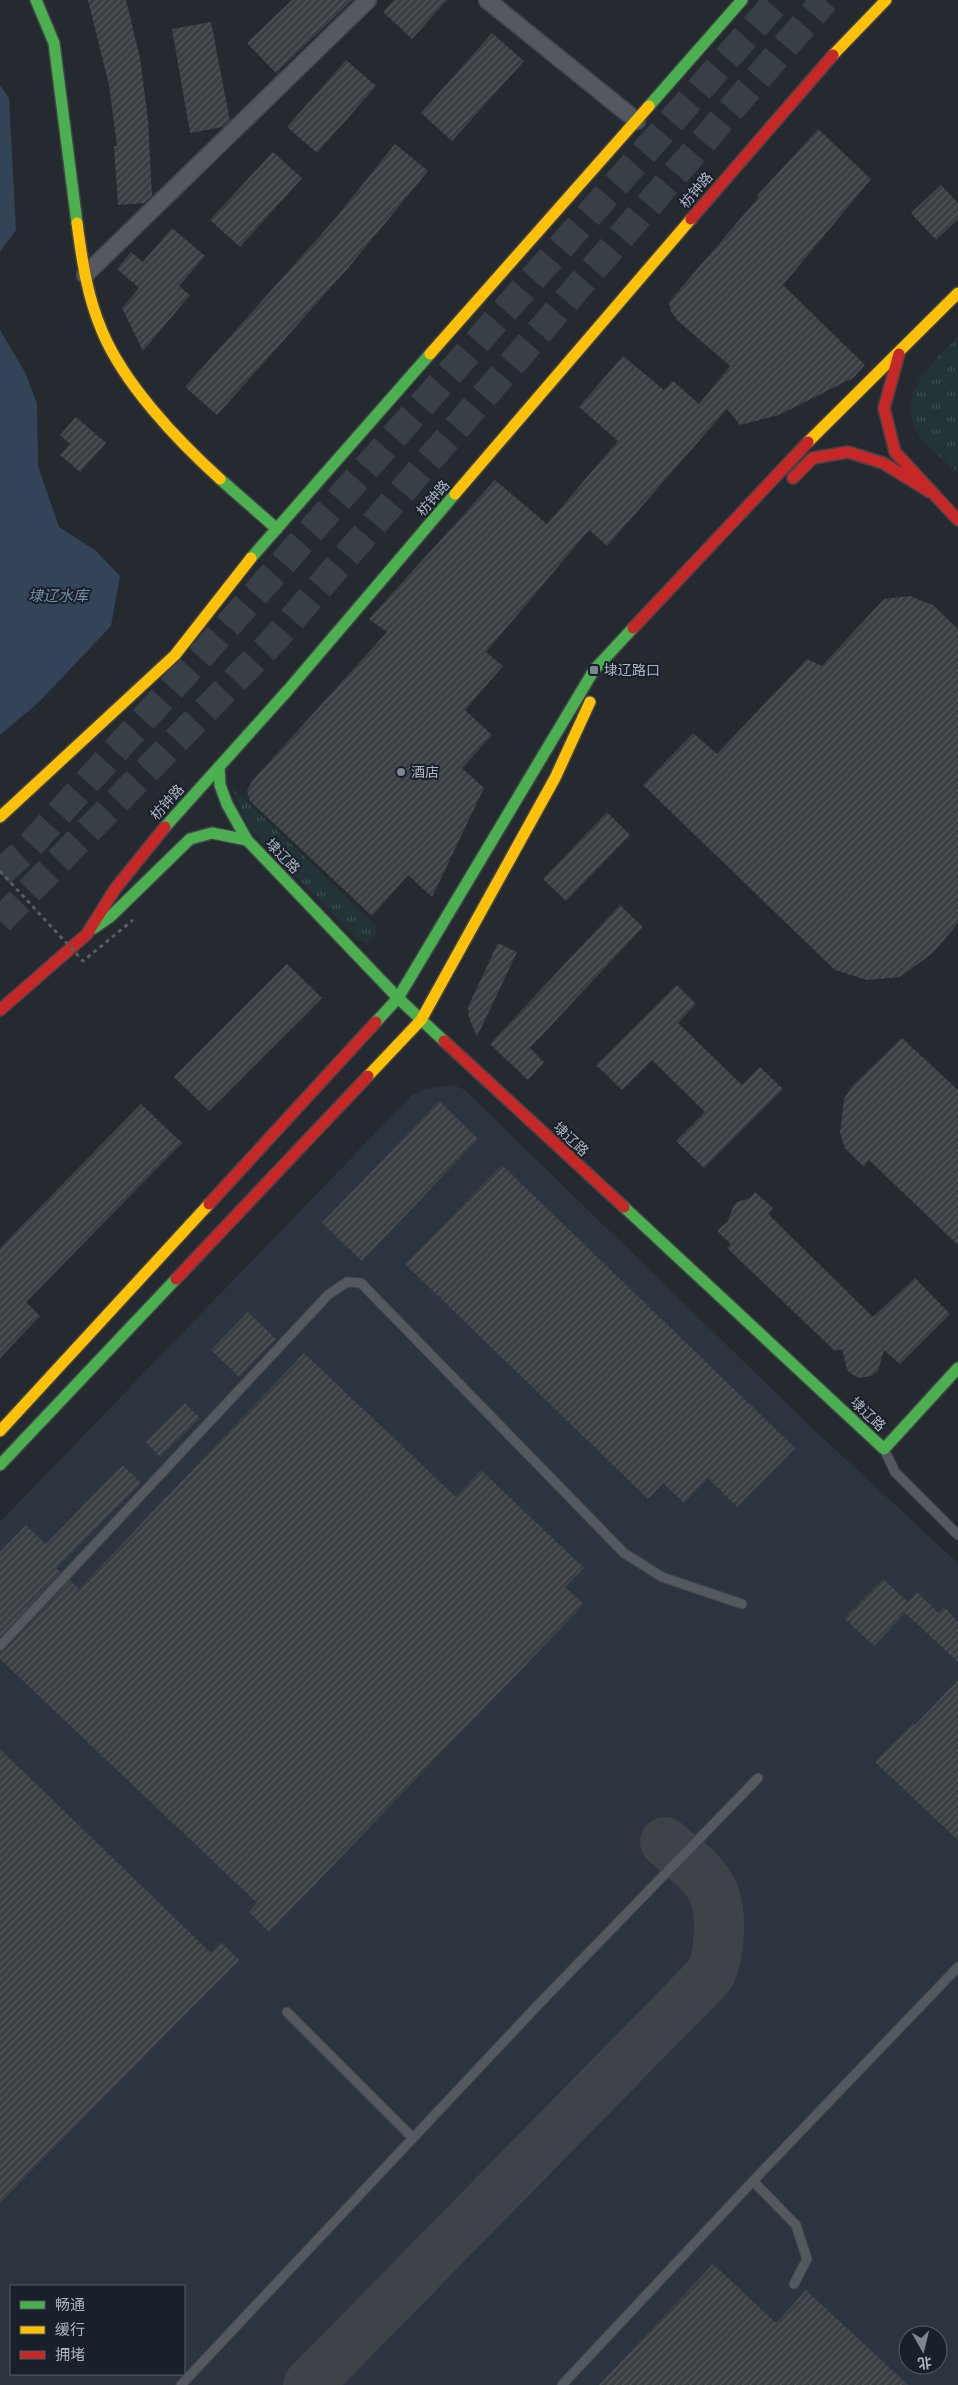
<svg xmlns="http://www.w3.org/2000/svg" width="958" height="2385" font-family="'Public Sans','Noto Sans SC',sans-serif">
<defs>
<pattern id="park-tufts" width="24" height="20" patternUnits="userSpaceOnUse" patternTransform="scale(1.25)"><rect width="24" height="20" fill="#233436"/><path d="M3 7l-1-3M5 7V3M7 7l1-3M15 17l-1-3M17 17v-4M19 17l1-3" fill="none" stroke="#404f51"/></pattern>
<pattern id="building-hatch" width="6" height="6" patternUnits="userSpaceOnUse" patternTransform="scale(1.25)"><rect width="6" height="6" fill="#3a3f44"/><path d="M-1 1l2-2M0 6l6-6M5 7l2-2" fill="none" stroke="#54585d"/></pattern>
</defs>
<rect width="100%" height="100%" fill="#252a30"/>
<path fill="#2c3440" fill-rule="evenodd" d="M453,1085L465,1090L811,1427L958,1563V2385H0V1522L412,1095L425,1089ZM11,2286H184V2374H11ZM908,2335H938V2365H908Z"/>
<path fill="url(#park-tufts)" d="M958,337V473C944,460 923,446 915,428C898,392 935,359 958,337Z
M231,786L378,928L369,945L358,939L249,828Z"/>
<path fill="#334358" d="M0,85L9,98L16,230L0,252Z
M0,330L25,372L37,404L38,466L59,527L95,550L120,576L111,626L38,703L0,735Z"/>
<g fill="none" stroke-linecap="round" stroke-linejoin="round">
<path stroke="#3e4349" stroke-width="50" d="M308,2385L709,1976C717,1962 718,1947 719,1931C721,1881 699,1872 665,1842"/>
</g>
<path fill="url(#building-hatch)" d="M88,0H126L140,58L148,120L152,196L144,203L118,205L114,146H117L109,85Z
M292,0H352L276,73L247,43Z
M394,0H447L412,39L383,12Z
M211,22L230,121L223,127L190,133L172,29Z
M492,33L524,61L452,141L421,113Z
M346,60L376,86L317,153L287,127Z
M818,129L871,179L783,285L865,365L853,378L779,415L740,425L727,409L607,546L589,530L486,652L503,666L465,710L492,735L462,768L484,788L432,897L408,875L372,916L250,801L247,791L252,781L387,632L369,619L495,480L547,524L618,441L579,407L623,356L664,390L673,381L699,404L730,366L678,321L671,311L669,302L759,197L757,196Z
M395,144L428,171L349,267L217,415L185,387L334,220Z
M273,152L302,178L240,247L210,220Z
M941,185L958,203V219L936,240L911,213Z
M172,228L205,256L179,286L190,295L143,351L122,308L139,288L117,269L131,252L143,262Z
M76,417L106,443L80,472L60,455L70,444L60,435Z
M910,596L933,605L958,629V923L934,952L900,977L867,980L835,970L643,785L693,733L717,754L807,659L822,666L884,599Z
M607,812L630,835L566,901L543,879Z
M620,905L643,927L530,1048L544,1062L528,1080L490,1044Z
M498,943L517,952L477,1037L469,1018L468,1007Z
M287,964L322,998L209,1111L174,1077Z
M677,985L696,1004L678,1023L742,1085L760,1067L783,1089L704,1168L676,1141L705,1112L652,1060L622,1090L596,1065Z
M902,1038L958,1090V1245L869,1160L864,1167L845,1148L840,1133L844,1099L853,1085Z
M439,1101L478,1139L362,1261L322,1223Z
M141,1104L182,1143L26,1302L40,1316L0,1358V1248Z
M502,1165L795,1448L737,1507L708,1478L684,1503L663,1483L648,1499L405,1264Z
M755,1192L773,1208L768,1214L873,1317L915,1278L950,1314L900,1364L884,1350L878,1371L871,1376L860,1378L853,1375L847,1370L842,1349L835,1351L727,1248L731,1244L717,1231L728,1221L733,1207L737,1202L750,1198Z
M248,1312L276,1339L239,1377L211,1350Z
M304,1353L456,1497L481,1470L584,1568L565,1587L584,1604L269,1932L249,1912L257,1903L0,1659V1652L5,1650L70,1580L79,1589Z
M185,1403L200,1418L160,1457L146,1442Z
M123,1465L141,1483L56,1568L61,1572L0,1637V1552L26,1525L46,1544Z
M883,1579L908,1602L917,1592L939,1613L944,1607L958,1621V1662L905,1613L874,1646L844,1618Z
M958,1680V1840L875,1762L913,1723L915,1725Z
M0,1749L211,1953L221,1942L239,1960L0,2203Z
M713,2264L776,2323L806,2290L908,2385H599Z"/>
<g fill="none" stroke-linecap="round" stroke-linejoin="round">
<path stroke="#393f46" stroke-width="28" stroke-dasharray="28 14" stroke-linecap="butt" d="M0,873L28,848L223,631L778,0
M0,921L274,640L825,0"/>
<g stroke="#41454a" stroke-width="11">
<path id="lane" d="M884,1449L895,1472L958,1535
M0,1646L328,1295L347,1282L361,1283L624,1553L662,1577L742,1604
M287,2012L413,2138
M794,2284L807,2259L796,2225L753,2181L958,1967
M181,2385L537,2006L758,1778
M562,2385L753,2181"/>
</g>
<g stroke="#41454a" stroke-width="19">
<path id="street" d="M487,0L637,121
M85,275L368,0"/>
</g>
<g stroke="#41454a" stroke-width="14">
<path id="fast" d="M36,0L54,43L77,223
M649,106L742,0
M220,479L277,529
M251,558L430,354
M219,767L220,785L227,804L247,840L398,998L444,1041
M165,827L288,690L455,494
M94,928L110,917L190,839L212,833L247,840
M376,1022L398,998L594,670L633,628
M624,1207L884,1449L958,1368
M0,1465L176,1279"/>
</g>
<g stroke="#41454a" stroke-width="14">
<path id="slow" d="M833,55L886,0
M77,223C82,260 87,296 102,331C124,384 177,440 220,479
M430,354L649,106
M808,442L958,293
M455,494L691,219
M0,817L175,655L251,558
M368,1076L421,1020L555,778L590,702
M0,1431L209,1204"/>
</g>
<g stroke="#41454a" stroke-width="14">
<path id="jam" d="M691,219L833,55
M899,354L884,408L895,452L958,520
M793,478L813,458L848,452L883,463L930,492
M633,628L808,442
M0,1010L87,934L115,889L165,827
M444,1041L624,1207
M209,1204L376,1022
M176,1279L368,1076"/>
</g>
<use href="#lane" stroke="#54585f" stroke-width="9"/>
<use href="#street" stroke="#54585f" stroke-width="16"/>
<use href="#fast" stroke="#4caf50" stroke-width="11"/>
<use href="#slow" stroke="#ffc107" stroke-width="11"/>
<use href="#jam" stroke="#c62828" stroke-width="11"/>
<path stroke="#575d63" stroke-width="3" stroke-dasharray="4 4" stroke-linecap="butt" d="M0,871L83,961L133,920"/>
</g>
<g fill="#7d8590" stroke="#19202a" stroke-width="2">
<rect x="589" y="665" width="10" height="10" rx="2.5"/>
<circle cx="401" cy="772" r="5"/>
</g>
<g text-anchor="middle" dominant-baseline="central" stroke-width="4" stroke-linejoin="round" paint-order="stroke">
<g font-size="14" fill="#adb6c3" stroke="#19202a">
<text transform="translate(696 190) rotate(-49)">枋钟路</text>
<text transform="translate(433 498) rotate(-49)">枋钟路</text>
<text transform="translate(167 802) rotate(-48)">枋钟路</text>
<text transform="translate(283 856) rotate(46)">埭辽路</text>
<text transform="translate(571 1139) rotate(43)">埭辽路</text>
<text transform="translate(868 1414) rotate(43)">埭辽路</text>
</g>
<g font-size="14" fill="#adb6c3" stroke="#19202a" text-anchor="start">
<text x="604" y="670">埭辽路口</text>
<text x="411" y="772">酒店</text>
</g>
<g font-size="15" font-style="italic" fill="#768eaa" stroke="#19202a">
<text x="58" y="595">埭辽水库</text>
</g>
</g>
<rect x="10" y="2285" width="175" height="90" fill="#19202a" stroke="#545c67"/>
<rect x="20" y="2301" width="25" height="8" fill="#4caf50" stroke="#545c67"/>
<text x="55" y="2310" font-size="15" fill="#adb6c3">畅通</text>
<rect x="20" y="2326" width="25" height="8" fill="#ffc107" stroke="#545c67"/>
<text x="55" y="2335" font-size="15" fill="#adb6c3">缓行</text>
<rect x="20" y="2351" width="25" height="8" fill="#c62828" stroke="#545c67"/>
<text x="55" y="2360" font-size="15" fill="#adb6c3">拥堵</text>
<g transform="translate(923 2350) rotate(172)"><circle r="24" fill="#19202a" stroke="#545c67"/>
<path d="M0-4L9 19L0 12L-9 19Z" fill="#7d8590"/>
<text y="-8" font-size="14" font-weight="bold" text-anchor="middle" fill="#adb6c3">北</text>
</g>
</svg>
